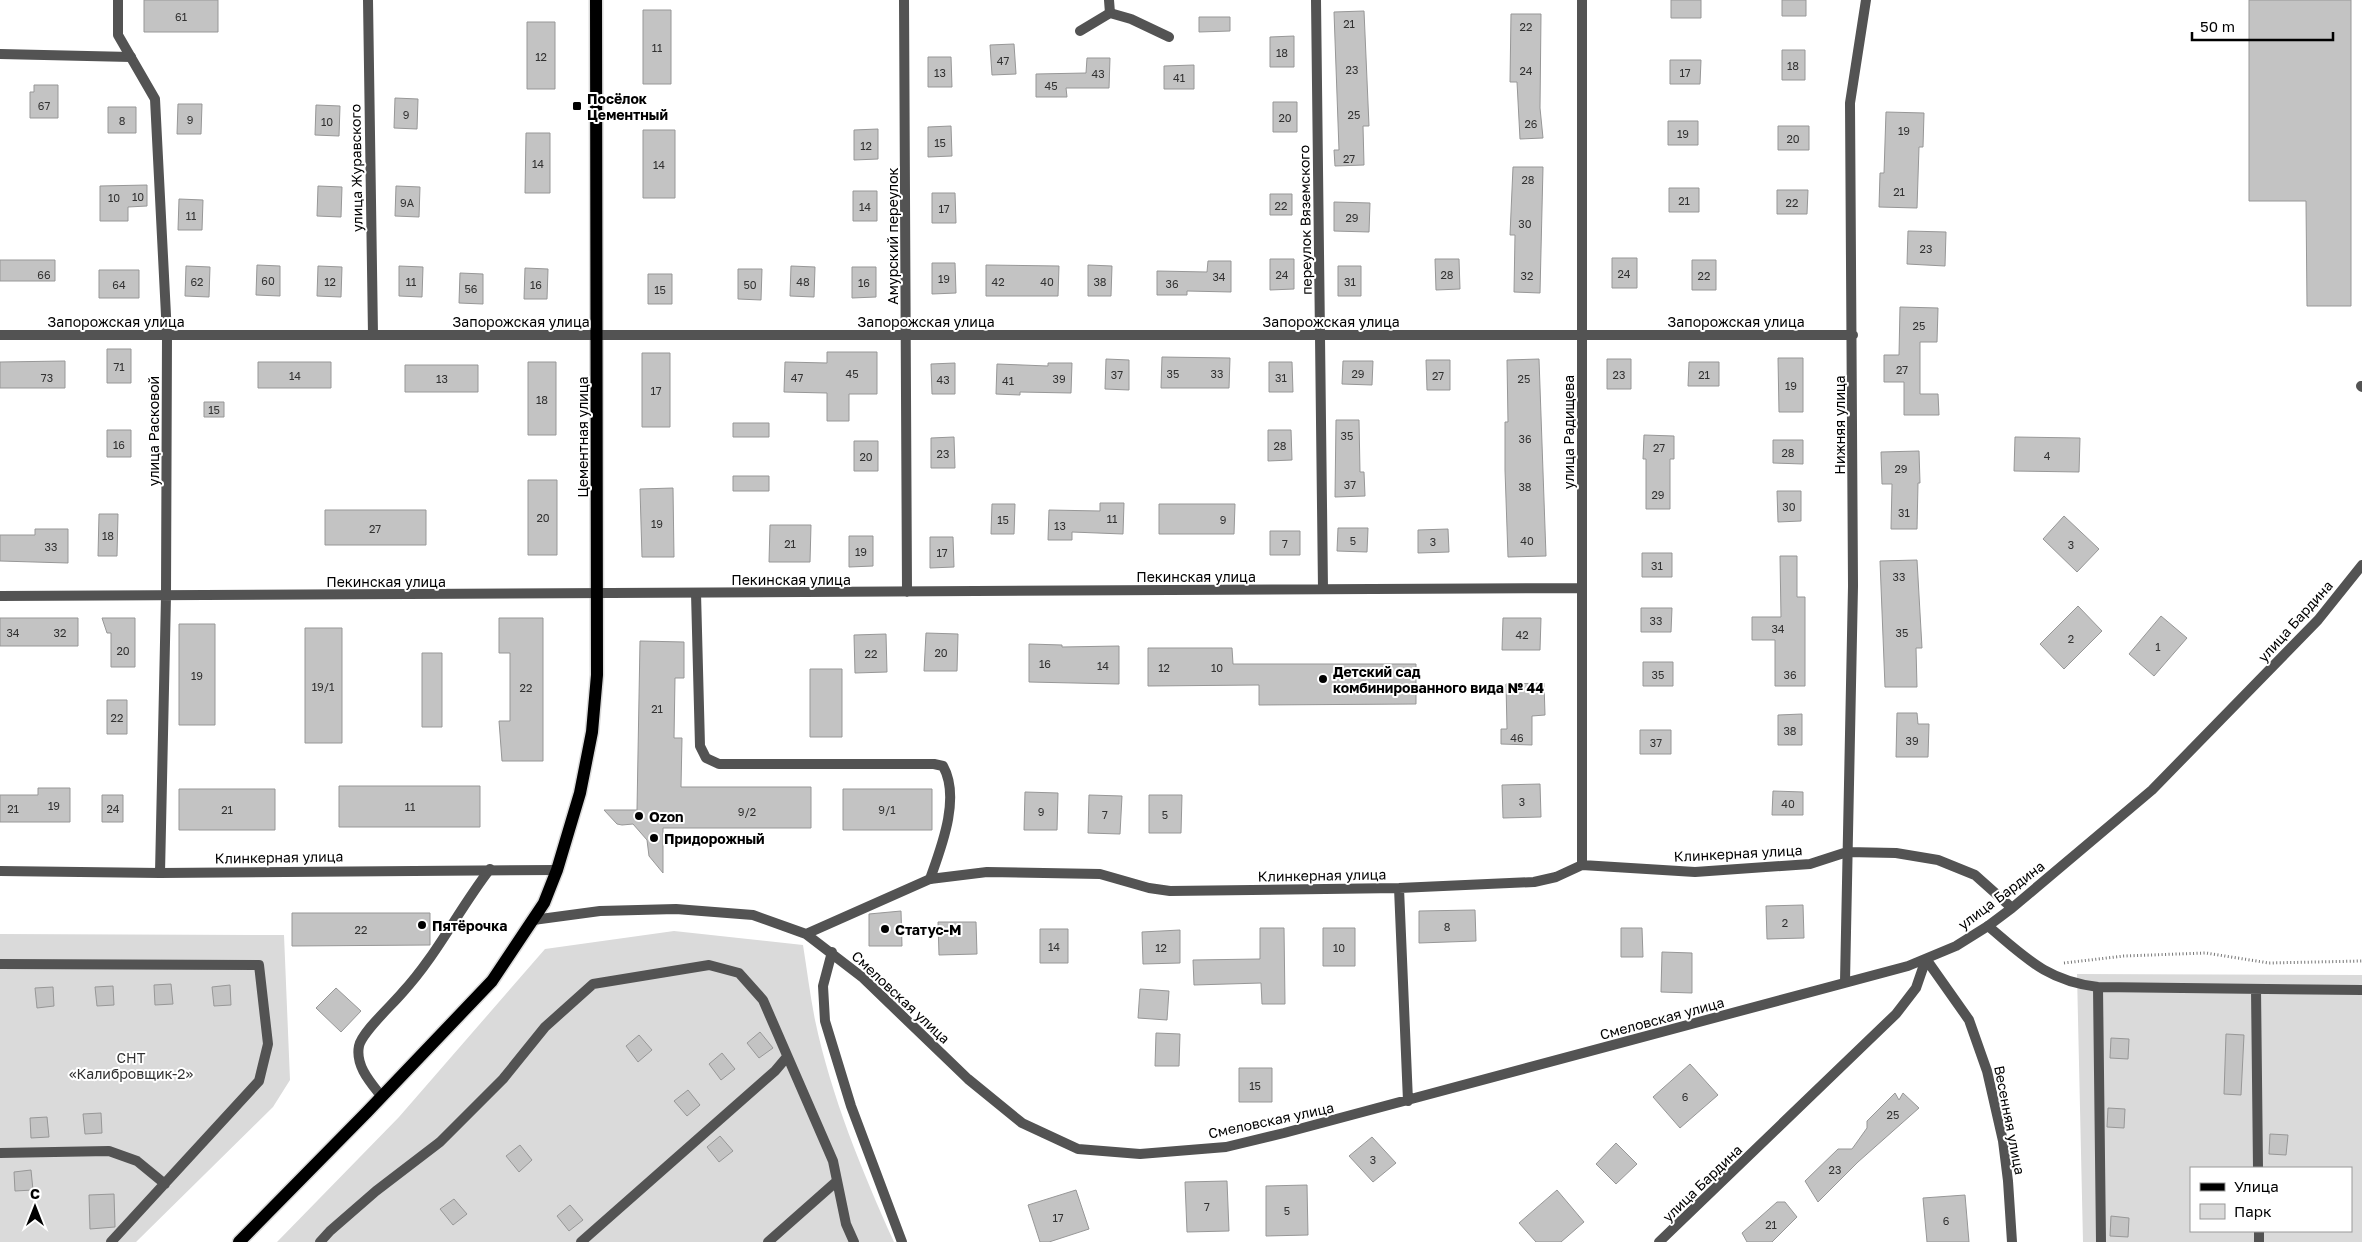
<svg xmlns="http://www.w3.org/2000/svg" width="2362" height="1242" font-family="'Golos Text',sans-serif">
<rect width="100%" height="100%" fill="#fff"/>
<path fill="#dadada" fill-rule="evenodd" d="M674,931L803,945C807,970 810,995 815,1020C831,1096 862,1171 894,1242H277L399,1117L545,949Z
M0,934L284,935L290,1080L273,1107L136,1242H0Z
M2077,974L2362,975V1242H2083ZM2191,1168H2351V1231H2191Z"/>
<path fill="#c3c3c3" stroke="#979797" d="M144,0H218V32H144Z
M1671,0H1701V18H1671Z
M1782,0H1806V16H1782Z
M2249,0H2351V306H2307L2306,201H2249Z
M643,10H671V84H643Z
M1364,11L1369,126H1363L1364,165L1335,166L1334,150H1339L1334,12Z
M1511,14H1541L1540,108L1543,138L1520,139L1517,82H1510Z
M1199,17H1230V31L1199,32Z
M527,22H555V89H527Z
M1294,36V67H1270V37Z
M1014,44L1016,74L992,75L990,45Z
M1782,50H1805V80H1782Z
M928,57H951L952,87H928Z
M1087,58H1110L1109,88H1066L1067,97H1036V74L1086,73Z
M1670,60H1701L1700,84H1670Z
M1194,65V89H1164V66Z
M34,85H58V118H30V92H34Z
M395,98L418,99L417,129L394,128Z
M1273,102H1297V132H1273Z
M178,104H202L201,134H177Z
M316,105L340,106L339,136L315,135Z
M108,107H136V133H108Z
M1886,112L1924,113L1923,147H1919L1917,208L1879,207L1880,173H1884Z
M1668,121H1698V145H1668Z
M951,126L952,156L928,157V127Z
M1778,126H1809V150H1778Z
M878,129V159L854,160V130Z
M643,130H675V198H643Z
M526,133H550V193H525Z
M1513,167H1543L1540,293L1514,292L1515,235H1510Z
M147,185V206L128,207V221H100V186Z
M318,186L342,187L341,217L317,216Z
M396,186L420,187L419,217L395,216Z
M1669,188H1699V212H1669Z
M1777,190H1808L1807,214H1777Z
M853,191H877V221H853Z
M932,193H955L956,223H932Z
M1270,194H1292V215H1270Z
M179,199L203,200L202,230H178Z
M1334,202L1370,203L1369,232L1334,231Z
M1908,231L1946,232L1945,266L1907,264Z
M1612,258H1637V288H1612Z
M1270,259H1294V289L1270,290Z
M1435,259H1459L1460,289L1436,290Z
M0,260H55V281H0Z
M1692,260H1716V290H1692Z
M1208,261H1231V292L1187,291V295H1157V271L1207,272Z
M932,263H955L956,293L932,294Z
M257,265L280,266V296L256,295Z
M986,265L1059,266L1058,296H986Z
M1088,265L1112,266L1111,296H1088Z
M186,266L210,267L209,297L185,296Z
M318,266L342,267L341,297L317,296Z
M399,266L423,267L422,297L399,296Z
M791,266L815,267L814,297L790,296Z
M1338,266H1361V296H1338Z
M852,267H876V297L852,298Z
M525,268L548,269L547,299H524Z
M738,269H762L761,300L738,299Z
M99,270H139V298H99Z
M460,273L483,274V304L459,303Z
M648,274H672V304H648Z
M1900,307L1938,308L1937,342H1920V394H1938L1939,415H1904V382H1884V355H1899Z
M107,349H131V383H107Z
M827,352H877V394H849V421H827V393L784,392L785,362L827,363Z
M642,353H670V427H642Z
M1162,357L1230,358L1229,388H1161Z
M1778,358H1803V412H1779Z
M1106,359L1129,360V390L1105,389Z
M1539,359L1546,556L1508,557L1505,470V422H1508L1507,360Z
M1607,359H1631V389H1607Z
M1426,360H1450V390H1427Z
M65,361V388H0V362Z
M1343,361H1373L1372,385L1342,384Z
M258,362H331V388H258Z
M528,362H556V435H528Z
M1269,362H1292L1293,392H1269Z
M1689,362H1719V386H1688Z
M955,363V394H932L931,364Z
M1048,363H1072L1071,393L1020,392V395L996,394L997,364L1048,366Z
M405,365H478V392H405Z
M204,402H224V417H204Z
M1336,420H1359L1360,472H1364L1365,496L1335,497Z
M733,423H769V437H733Z
M107,430H131V457H107Z
M1268,430H1291L1292,460L1268,461Z
M1644,435L1674,436V459H1670V509H1646V459H1643Z
M954,437L955,468H931V438Z
M2015,437L2080,438L2079,472L2014,471Z
M1773,440H1803V464L1773,463Z
M854,441H878V471H854Z
M1919,451L1920,483H1918L1917,529H1891L1892,484H1882L1881,452Z
M733,476H769V491H733Z
M528,480H557V555H528Z
M673,488L674,557H642L640,489Z
M1777,491H1801V521L1778,522Z
M1100,503H1124L1123,534L1072,532V540H1048L1049,510L1100,511Z
M992,504H1015L1014,534H991Z
M1159,504H1235L1234,534H1159Z
M325,510H426V545H325Z
M99,514H118L117,556H98Z
M2064,516L2099,549L2077,572L2043,539Z
M770,525H811L810,562H769Z
M1338,528H1368L1367,552L1337,551Z
M35,529H68V563L0,561V535H35Z
M1448,529L1449,552L1418,553V530Z
M1270,531H1300V555H1270Z
M849,536H873V566L849,567Z
M930,537H953L954,567L930,568Z
M1642,553H1672V577H1642Z
M1780,556H1797V597H1805V686H1775V640H1752V617H1781Z
M1917,560L1922,648H1916L1917,687H1885L1880,561Z
M2078,606L2102,631L2064,669L2040,644Z
M1641,608H1672L1671,632H1641Z
M2161,616L2187,638L2154,676L2129,654Z
M0,618H78V646H0Z
M102,618H135V667H111V633H107Z
M499,618H543V761H502L499,721H510V653H499Z
M1503,618H1541L1540,650H1502Z
M179,624H215V725H179Z
M305,628H342V743H305Z
M926,633L958,634L957,671H924Z
M886,634L887,672L855,673L854,635Z
M640,641L684,642V678H675L674,738H682L681,787H811V828H663V873L649,856L647,840L633,824L622,825L617,824L604,810H637Z
M1029,644L1062,645V647L1119,646V684L1029,682Z
M1148,648H1232L1233,664H1416V704L1259,705V685L1148,686Z
M422,653H442V727H422Z
M1643,662H1673V686H1643Z
M810,669H842V737H810Z
M1544,683L1545,715L1532,716V745L1501,744V729H1507L1506,684Z
M107,700H127V734H107Z
M1897,713H1917L1918,724H1929L1928,757H1896Z
M1802,714V745H1778V715Z
M1640,730H1671V754H1640Z
M1540,784L1541,817L1503,818L1502,785Z
M339,786H480V827H339Z
M38,788H70V822H0V795H38Z
M179,789H275V830H179Z
M843,789H932V830H843Z
M1773,791L1803,792V815H1772Z
M1025,792L1058,793L1057,830H1024Z
M102,795H123V822H102Z
M1089,795L1122,796L1120,834L1088,833Z
M1149,795H1182L1181,833H1149Z
M1803,905L1804,938L1767,939L1766,906Z
M1475,910L1476,941L1419,943V911Z
M901,911L902,946H869V914Z
M292,913H430V945L292,946Z
M938,922H976L977,954L939,955Z
M1260,928H1284L1285,1004H1262L1261,983L1194,985L1193,960L1260,959Z
M1323,928H1355V966H1323Z
M1621,928H1642L1643,957H1621Z
M1040,929H1068V963H1040Z
M1180,930V963L1143,964L1142,932Z
M1662,952L1692,953V993L1661,992Z
M171,984L173,1004L155,1005L154,985Z
M230,985L231,1005L214,1006L212,987Z
M113,986L114,1005L97,1006L95,987Z
M53,987L54,1006L37,1008L35,988Z
M336,988L361,1011L341,1032L316,1008Z
M1140,989L1169,991L1167,1020L1138,1018Z
M760,1032L773,1048L759,1058L747,1043Z
M1156,1033L1180,1034L1179,1066H1155Z
M2226,1034L2244,1035L2241,1095L2224,1094Z
M639,1035L652,1050L638,1062L626,1046Z
M2111,1038L2129,1039L2128,1059L2110,1058Z
M722,1053L735,1069L721,1080L709,1064Z
M1690,1064L1718,1095L1680,1128L1653,1097Z
M1239,1068H1272V1102H1239Z
M688,1090L700,1105L687,1116L674,1101Z
M1895,1093L1899,1100L1903,1093L1919,1108L1858,1162L1818,1202L1805,1181L1838,1149H1852L1867,1128V1121Z
M2108,1108L2125,1109L2124,1128L2107,1127Z
M101,1113L102,1133L85,1134L83,1114Z
M47,1117L49,1137L31,1138L30,1118Z
M2270,1134L2288,1135L2286,1155L2269,1154Z
M720,1136L733,1151L719,1162L707,1147Z
M1372,1137L1396,1163L1373,1182L1349,1156Z
M1616,1143L1637,1164L1616,1184L1596,1164Z
M520,1145L532,1160L519,1172L506,1156Z
M31,1170L33,1190L15,1191L14,1172Z
M1227,1181L1229,1231L1187,1232L1185,1182Z
M1307,1185L1308,1235L1266,1236V1186Z
M1076,1190L1089,1229L1049,1242H1040L1028,1205Z
M1557,1190L1584,1222L1561,1242H1536L1519,1223Z
M114,1194L115,1227L90,1229L89,1195Z
M1965,1195L1969,1242H1927L1923,1198Z
M454,1199L467,1214L453,1225L440,1209Z
M1777,1202H1785L1797,1217L1772,1242H1747L1742,1233Z
M570,1205L583,1220L569,1231L557,1216Z
M2111,1216L2129,1218L2128,1237L2110,1236Z"/>
<g fill="none" stroke-linecap="round" stroke-linejoin="round">
<g stroke="#dbdbdb" stroke-width="15">
<path id="primary" d="M239,1242L367,1112L492,981L544,903L557,870L580,793L592,732L597,675L596,0"/>
</g>
<path stroke="#757575" stroke-width="3" stroke-dasharray="1 2.5" stroke-linecap="butt" d="M2064,963L2124,956L2206,953L2269,963L2362,961"/>
<path stroke="#535353" stroke-width="10" d="M1080,31L1110,13L1131,19L1169,37
M0,54L131,57
M2361,386L2362,387
M696,593L700,746L706,758L719,764H934L943,766C961,798 941,848 930,879
M1988,926C2026,958 2047,981 2098,987L2362,990
M0,964L259,965L268,1044L259,1081L111,1242
M2098,987L2101,1242
M2256,989L2258,1168
M382,1097C371,1083 355,1066 359,1046C362,1032 392,1005 402,993C437,955 459,909 490,869
M0,1153L109,1151L137,1161L165,1184
M2259,1231V1242
M320,1242L330,1231L376,1191L440,1142L503,1079L545,1027L593,984L709,965L739,973L763,1000L833,1161L846,1224L854,1242
M581,1242L775,1071L786,1058
M768,1242L837,1181"/>
<path stroke="#535353" stroke-width="10" d="M118,0V35L155,99L167,335L166,596L160,873
M368,0L373,335
M904,0L907,592
M1109,0L1110,13
M1316,0L1323,589
M0,335H1853
M0,596L1582,588
M1582,865V0
M0,871L160,873L557,870
M1399,888L1408,1101
M533,920L600,911L676,909L753,915L806,934L862,977L968,1079L1022,1123L1078,1149L1140,1154L1226,1147L1284,1133L1908,966L1956,946L1988,926L2012,908L2152,790L2318,620L2362,565
M806,934L930,879L987,872L1100,874L1149,888L1170,891L1399,888L1534,882L1556,877L1582,865L1695,872L1810,864L1847,852L1896,853L1938,860L1975,875L2012,908
M832,952L823,986L825,1021L851,1106L902,1242
M1926,959L1969,1020L1987,1071L2003,1141L2008,1181L2012,1242
M1845,982L1853,586L1850,103L1866,0
M1659,1242L1896,1014L1916,988L1926,959"/>
<use href="#primary" stroke="#000" stroke-width="12"/>
</g>
<g fill="#000" stroke="#fff" stroke-width="2">
<rect x="572" y="101" width="10" height="10" rx="2.5"/>
<circle cx="1323" cy="679" r="5"/>
<circle cx="639" cy="816" r="5"/>
<circle cx="654" cy="838" r="5"/>
<circle cx="422" cy="925" r="5"/>
<circle cx="885" cy="929" r="5"/>
</g>
<g text-anchor="middle" dominant-baseline="central" stroke-width="4" stroke-linejoin="round" paint-order="stroke">
<g font-size="11" fill="#313131">
<text x="181" y="16">61</text>
<text x="1349" y="23">21</text>
<text x="1526" y="26">22</text>
<text x="657" y="47">11</text>
<text x="1282" y="52">18</text>
<text x="541" y="56">12</text>
<text x="1003" y="60">47</text>
<text x="1793" y="65">18</text>
<text x="1352" y="69">23</text>
<text x="1526" y="70">24</text>
<text x="940" y="72">13</text>
<text x="1685" y="72">17</text>
<text x="1098" y="73">43</text>
<text x="1179" y="77">41</text>
<text x="1051" y="85">45</text>
<text x="44" y="105">67</text>
<text x="406" y="114">9</text>
<text x="1354" y="114">25</text>
<text x="1285" y="117">20</text>
<text x="190" y="119">9</text>
<text x="122" y="120">8</text>
<text x="327" y="121">10</text>
<text x="1531" y="123">26</text>
<text x="1904" y="130">19</text>
<text x="1683" y="133">19</text>
<text x="1793" y="138">20</text>
<text x="940" y="142">15</text>
<text x="866" y="145">12</text>
<text x="1349" y="158">27</text>
<text x="538" y="163">14</text>
<text x="659" y="164">14</text>
<text x="1528" y="179">28</text>
<text x="1899" y="191">21</text>
<text x="138" y="196">10</text>
<text x="114" y="197">10</text>
<text x="1684" y="200">21</text>
<text x="407" y="202">9А</text>
<text x="1792" y="202">22</text>
<text x="1281" y="205">22</text>
<text x="865" y="206">14</text>
<text x="944" y="208">17</text>
<text x="191" y="215">11</text>
<text x="1352" y="217">29</text>
<text x="1525" y="223">30</text>
<text x="1926" y="248">23</text>
<text x="1624" y="273">24</text>
<text x="44" y="274">66</text>
<text x="1282" y="274">24</text>
<text x="1447" y="274">28</text>
<text x="1527" y="275">32</text>
<text x="1704" y="275">22</text>
<text x="1219" y="276">34</text>
<text x="944" y="278">19</text>
<text x="268" y="280">60</text>
<text x="197" y="281">62</text>
<text x="330" y="281">12</text>
<text x="411" y="281">11</text>
<text x="803" y="281">48</text>
<text x="998" y="281">42</text>
<text x="1047" y="281">40</text>
<text x="1100" y="281">38</text>
<text x="1350" y="281">31</text>
<text x="864" y="282">16</text>
<text x="1172" y="283">36</text>
<text x="119" y="284">64</text>
<text x="536" y="284">16</text>
<text x="750" y="284">50</text>
<text x="471" y="288">56</text>
<text x="660" y="289">15</text>
<text x="1919" y="325">25</text>
<text x="119" y="366">71</text>
<text x="1902" y="369">27</text>
<text x="852" y="373">45</text>
<text x="1173" y="373">35</text>
<text x="1217" y="373">33</text>
<text x="1358" y="373">29</text>
<text x="1117" y="374">37</text>
<text x="1619" y="374">23</text>
<text x="1704" y="374">21</text>
<text x="295" y="375">14</text>
<text x="1438" y="375">27</text>
<text x="47" y="377">73</text>
<text x="797" y="377">47</text>
<text x="1281" y="377">31</text>
<text x="442" y="378">13</text>
<text x="1059" y="378">39</text>
<text x="1524" y="378">25</text>
<text x="943" y="379">43</text>
<text x="1008" y="380">41</text>
<text x="1791" y="385">19</text>
<text x="656" y="390">17</text>
<text x="542" y="399">18</text>
<text x="214" y="409">15</text>
<text x="1347" y="435">35</text>
<text x="1525" y="438">36</text>
<text x="119" y="444">16</text>
<text x="1280" y="445">28</text>
<text x="1659" y="447">27</text>
<text x="1788" y="452">28</text>
<text x="943" y="453">23</text>
<text x="2047" y="455">4</text>
<text x="866" y="456">20</text>
<text x="1901" y="468">29</text>
<text x="1350" y="484">37</text>
<text x="1525" y="486">38</text>
<text x="1658" y="494">29</text>
<text x="1789" y="506">30</text>
<text x="1904" y="512">31</text>
<text x="543" y="517">20</text>
<text x="1112" y="518">11</text>
<text x="1003" y="519">15</text>
<text x="1223" y="519">9</text>
<text x="657" y="523">19</text>
<text x="1060" y="525">13</text>
<text x="375" y="528">27</text>
<text x="108" y="535">18</text>
<text x="1353" y="540">5</text>
<text x="1527" y="540">40</text>
<text x="1433" y="541">3</text>
<text x="790" y="543">21</text>
<text x="1285" y="543">7</text>
<text x="2071" y="544">3</text>
<text x="51" y="546">33</text>
<text x="861" y="551">19</text>
<text x="942" y="552">17</text>
<text x="1657" y="565">31</text>
<text x="1899" y="576">33</text>
<text x="1656" y="620">33</text>
<text x="1778" y="628">34</text>
<text x="13" y="632">34</text>
<text x="60" y="632">32</text>
<text x="1902" y="632">35</text>
<text x="1522" y="634">42</text>
<text x="2071" y="638">2</text>
<text x="2158" y="646">1</text>
<text x="123" y="650">20</text>
<text x="941" y="652">20</text>
<text x="871" y="653">22</text>
<text x="1045" y="663">16</text>
<text x="1103" y="665">14</text>
<text x="1164" y="667">12</text>
<text x="1217" y="667">10</text>
<text x="1658" y="674">35</text>
<text x="1790" y="674">36</text>
<text x="197" y="675">19</text>
<text x="323" y="686">19/1</text>
<text x="526" y="687">22</text>
<text x="657" y="708">21</text>
<text x="117" y="717">22</text>
<text x="1790" y="730">38</text>
<text x="1517" y="737">46</text>
<text x="1912" y="740">39</text>
<text x="1656" y="742">37</text>
<text x="1522" y="801">3</text>
<text x="1788" y="803">40</text>
<text x="54" y="805">19</text>
<text x="410" y="806">11</text>
<text x="13" y="808">21</text>
<text x="113" y="808">24</text>
<text x="227" y="809">21</text>
<text x="887" y="809">9/1</text>
<text x="747" y="811">9/2</text>
<text x="1041" y="811">9</text>
<text x="1105" y="814">7</text>
<text x="1165" y="814">5</text>
<text x="1785" y="922">2</text>
<text x="1447" y="926">8</text>
<text x="361" y="929">22</text>
<text x="1054" y="946">14</text>
<text x="1161" y="947">12</text>
<text x="1339" y="947">10</text>
<text x="1255" y="1085">15</text>
<text x="1685" y="1096">6</text>
<text x="1893" y="1114">25</text>
<text x="1373" y="1159">3</text>
<text x="1835" y="1169">23</text>
<text x="1207" y="1206">7</text>
<text x="1287" y="1210">5</text>
<text x="1058" y="1217">17</text>
<text x="1946" y="1220">6</text>
<text x="1771" y="1224">21</text>
</g>
<g font-size="14" font-weight="bold" fill="#000" stroke="#fff" text-anchor="start">
<text x="587" y="98">Посёлок<tspan x="587" dy="16">Цементный</tspan></text>
<text x="1333" y="671">Детский сад<tspan x="1333" dy="16">комбинированного вида № 44</tspan></text>
<text x="649" y="816">Ozon</text>
<text x="664" y="838">Придорожный</text>
<text x="432" y="925">Пятёрочка</text>
<text x="895" y="929">Статус-М</text>
</g>
<g font-size="14" fill="#000" stroke="#fff">
<text transform="translate(356 168) rotate(-91)">улица Журавского</text>
<text transform="translate(1305 220) rotate(-91)">переулок Вяземского</text>
<text transform="translate(892 236) rotate(-90)">Амурский переулок</text>
<text x="116" y="321">Запорожская улица</text>
<text x="521" y="321">Запорожская улица</text>
<text x="926" y="321">Запорожская улица</text>
<text x="1331" y="321">Запорожская улица</text>
<text x="1736" y="321">Запорожская улица</text>
<text transform="translate(1839 425) rotate(-90)">Нижняя улица</text>
<text transform="translate(153 431) rotate(-90)">улица Расковой</text>
<text transform="translate(1568 432) rotate(-90)">улица Радищева</text>
<text transform="translate(582 437) rotate(-90)">Цементная улица</text>
<text x="1196" y="576">Пекинская улица</text>
<text x="791" y="579">Пекинская улица</text>
<text x="386" y="581">Пекинская улица</text>
<text transform="translate(2295 621) rotate(-48)">улица Бардина</text>
<text transform="translate(1738 853) rotate(-3)">Клинкерная улица</text>
<text transform="translate(279 857) rotate(-1)">Клинкерная улица</text>
<text transform="translate(1322 875) rotate(-1)">Клинкерная улица</text>
<text transform="translate(2001 895) rotate(-37)">улица Бардина</text>
<text transform="translate(901 997) rotate(43)">Смеловская улица</text>
<text transform="translate(1662 1018) rotate(-15)">Смеловская улица</text>
<text transform="translate(1271 1120) rotate(-12)">Смеловская улица</text>
<text transform="translate(2010 1120) rotate(79)">Весенняя улица</text>
<text transform="translate(1702 1183) rotate(-44)">улица Бардина</text>
</g>
<g font-size="14" fill="#313131" stroke="#fff">
<text x="131" y="1057">СНТ<tspan x="131" dy="16">«Калибровщик-2»</tspan></text>
</g>
</g>
<rect x="2190" y="1167" width="162" height="65" fill="#ffffff" stroke="#999999"/>
<rect x="2200" y="1183" width="25" height="8" fill="#000000" stroke="#999999"/>
<text x="2234" y="1192" font-size="15" fill="#000000">Улица</text>
<rect x="2200" y="1204" width="25" height="15" fill="#dadada" stroke="#999999"/>
<text x="2234" y="1217" font-size="15" fill="#000000">Парк</text>
<g transform="translate(35 1207)" stroke="#ffffff" stroke-width="4" paint-order="stroke">
<path d="M0-4L9 19L0 12L-9 19Z" fill="#000000"/>
<text y="-8" font-size="14" font-weight="bold" text-anchor="middle" fill="#000000">С</text>
</g>
<path d="M2192 32v8h141v-8" fill="none" stroke="#000000" stroke-width="2.5"/>
<text x="2200" y="32" font-size="15" fill="#000000" stroke="#ffffff" stroke-width="4" paint-order="stroke">50 m</text>
</svg>
